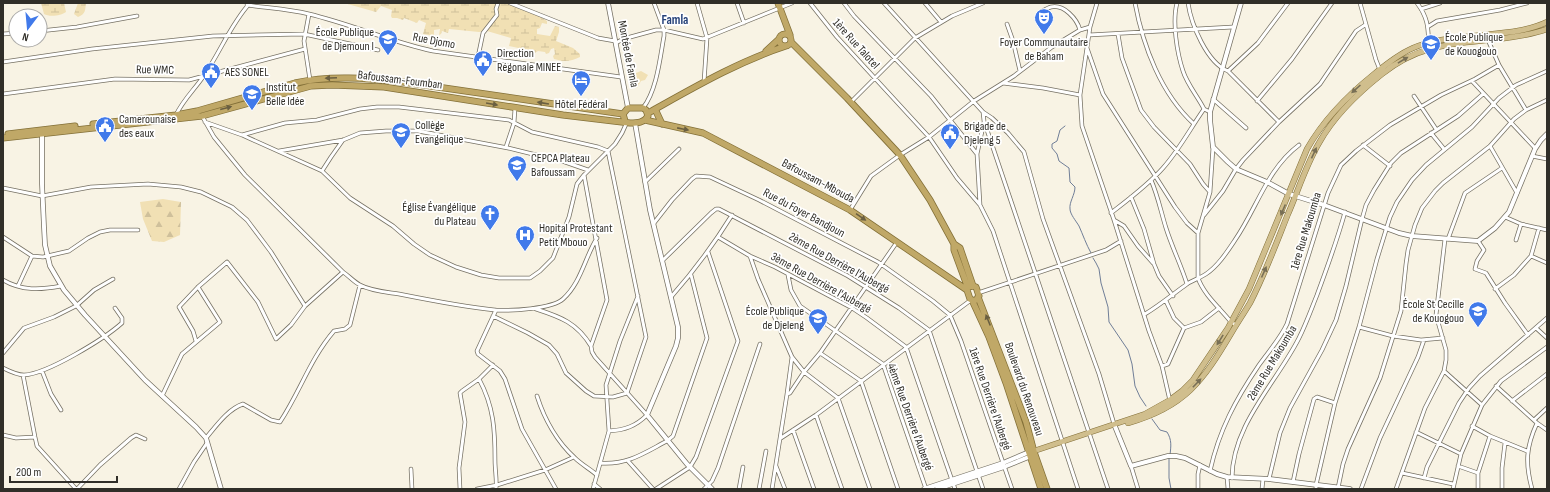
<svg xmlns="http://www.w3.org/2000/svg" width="1550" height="492" font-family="'Sofia Sans Condensed',sans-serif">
<defs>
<pattern id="forest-firs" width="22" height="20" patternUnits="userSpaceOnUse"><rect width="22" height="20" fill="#f1e0b4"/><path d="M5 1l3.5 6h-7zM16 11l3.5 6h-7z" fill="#cfc09b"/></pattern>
<pattern id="wetland-marsh" width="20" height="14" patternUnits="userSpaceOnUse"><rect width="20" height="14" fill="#f1e0b4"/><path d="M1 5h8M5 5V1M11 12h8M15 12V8" fill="none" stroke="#cfc09b"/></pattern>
</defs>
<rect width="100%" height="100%" fill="#f8f3e4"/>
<path fill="url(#forest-firs)" d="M641,71L648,75L645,80L641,81L637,88H633L635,82L631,75Z
M163,199L181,202L180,235L164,242L152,241L143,219L140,202Z"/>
<path fill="url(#wetland-marsh)" d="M41,3H64L66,12C61,16 49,17 44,14Z
M78,3H86C85,10 86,14 78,17L74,14Z
M344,3H505L536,14L547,21V24L542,23L540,28L537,29V34L550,36L555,26L559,27V32L556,41L573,48L580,54V57C570,62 564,62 554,59L553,56L555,54L554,48L551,49L549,53L546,54L545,52L538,51L533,54L528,53V50L509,46L511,38L487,31L479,32L449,29L448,33L442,31L441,34L439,35L440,29L434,30V36L423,34L426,23L419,20L417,23L404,18L403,20L397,18H392L391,16L392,10L381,6L376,12Z"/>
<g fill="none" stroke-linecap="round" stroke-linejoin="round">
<path stroke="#707e97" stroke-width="1" d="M1065,126L1060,130L1057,141L1052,144V148L1057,154L1059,161L1069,168L1070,182L1075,187C1075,195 1069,202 1070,209C1070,214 1076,221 1079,226C1083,235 1086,244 1091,253
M1093,258L1096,263L1099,269L1101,283L1108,307L1109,322L1128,350L1132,364L1135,386L1140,397L1146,406
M1152,419L1160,430L1167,432C1172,440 1171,446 1170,455
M1169,458V478L1171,489"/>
<g stroke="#767164" stroke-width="4.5">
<path id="minor" d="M510,3L598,38L615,41
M697,3L707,38L704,82
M737,3L744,23
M810,3L837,37L929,137L957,178L980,205L993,231L1078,489
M844,3L854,16L931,96L977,154
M884,3L983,112L992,118L1008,133L1024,152L1043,219L1099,374L1114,424
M925,3L941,22
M1097,3L1090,27L1080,95L1082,126L1114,220L1149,331L1162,366L1170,401
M1135,3C1143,46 1161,94 1194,124
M1177,3C1172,22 1177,53 1183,71C1187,84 1198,97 1204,109L1210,112
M1188,3C1191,24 1207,63 1228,71L1279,122
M1360,3L1376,60L1380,70
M1417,3C1429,19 1428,29 1429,48
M247,5C268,8 289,9 309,14C351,24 391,42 433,51L621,77
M1421,9L1440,3
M1039,13C1043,11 1047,8 1051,7C1064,4 1077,19 1080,30
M309,14L304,41L310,80
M1007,24L1013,41L1020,71
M1429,26L1437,21L1500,10L1527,3
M40,31L77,27L137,16
M3,34L16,33
M1118,34L1122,58L1141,110L1154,127L1190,164L1203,184L1210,192
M1089,35L1233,27
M1488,40L1499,65L1526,110
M616,43L623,39L656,30H664L703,39L792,3
M1087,48L1103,94L1175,207L1187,223L1198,233
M478,57L483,33L497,15L496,9L498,3
M3,62L92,49L213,36L304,34L378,50
M1228,71L1258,43L1288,3
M1472,81L1535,148
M1003,83L1043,88L1080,95
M3,94L115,79L189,80L305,49
M1414,96L1436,129
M1213,99L1246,128
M1257,101L1292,59L1332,3
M851,102L915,38L952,16L983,3
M643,108C657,90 660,58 664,36V30L654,3
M983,112L984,121L1108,489
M176,115C183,100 194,90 203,77C220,53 230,25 250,3
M202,116L214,137L245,175L343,272C349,276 354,282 360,285C371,291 386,292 399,294C429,300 465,307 495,310C511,311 552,309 563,299C581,283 585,257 597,238
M205,122L242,135L322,171L350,198L393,226L414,244L430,255L456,267L481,275L499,278H530L540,271L553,258L569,217L577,184L584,175
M1431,133L1444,149
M242,135L285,123L317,120L360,109L377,107H399L509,120L532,132L598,147L608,151L646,337L627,393L613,397L594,396L586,391L566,373L557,354L549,345L528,333L493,316
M1363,145L1390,166
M1490,146L1517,193
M506,147L514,123L515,108
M1213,147L1210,192L1198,233V278C1204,295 1220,308 1231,322L1236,325
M279,151L343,140L360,133L386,131H418L508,148L565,162L588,170
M1532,156L1547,159
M322,171L331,157L343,140
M1151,180C1158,196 1161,212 1166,228C1172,247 1181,265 1187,284
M645,182L679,149
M3,188L42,196L91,187L148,184L181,187L201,192L232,207L247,220L271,252L305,306
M1131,197L1144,229L1154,264L1159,276L1173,296
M980,205L977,154L984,122
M850,210L871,176L900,155L929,137L974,101L1014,76L1052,47L1080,30L1090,27
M1111,213C1129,199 1148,185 1163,168C1179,150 1190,129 1204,109
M1204,215L1223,191L1236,169L1243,160L1279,122L1320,84L1356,31L1365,25
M1505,217L1521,224L1547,230
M1114,220L1124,226L1138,246L1153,263
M654,223L672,200L692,179L696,176L710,177L759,200L878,262L933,301L950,315L961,341L1012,489
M3,237L32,256L43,257L69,251L88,238L100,232L110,230H138
M718,237L750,256L775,267L852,308L867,318L906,347L955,489
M1448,239L1465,193L1502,168
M1516,240L1521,224
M1478,241L1484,250L1477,261L1475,269L1486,273L1505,303L1528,335
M750,256L758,279L792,357L804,372L838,398L870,489
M1531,256L1547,263
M662,261L711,213L716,209H719L848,276L899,308L929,330L983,489
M788,275L791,290L800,306L883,364L926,489
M3,280C22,291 40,290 61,286
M18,286L32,256
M1495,289L1514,275L1531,256L1539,228
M978,293L1106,250L1121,241
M671,297C694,271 714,244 732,215
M1166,301L1174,318L1184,328
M536,309C561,317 577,323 591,346
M496,310L477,351L478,354L500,371L505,379L522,429L556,489
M1145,314C1160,305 1173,294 1187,284C1193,280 1200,278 1206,274C1218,266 1227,252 1235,240C1257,208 1267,169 1299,145
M1359,327L1393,336L1421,340L1443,338
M1184,328L1201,322L1219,308
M1536,328L1547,338
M196,341L193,331L179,307L198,287L227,262L258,302L276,339L291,325L305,306L343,272
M3,353L24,328L54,317L76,306L94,290L113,279
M820,353L861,381L898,489
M1162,366L1168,364L1184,328
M3,368C9,371 17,375 24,375C47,374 104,339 122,323V318L115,308
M42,371L51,394L61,410
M1444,371L1482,405
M23,375L35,437L37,446L76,489
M479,379C494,407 495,430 495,461C495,470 497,480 496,489
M1496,386L1537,423L1547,430
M787,394L790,393L804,372L820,353L897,242
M162,396L182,354L220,322L198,287
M537,396C544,418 557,442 575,458C581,464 590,469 597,475
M1512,401L1547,374
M816,415L842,489
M1534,420L1547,408
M1472,426L1490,436L1527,451
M793,430L814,489
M609,431L606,385L620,341L638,296
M1416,432L1461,454
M3,435L16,438L35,437
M206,438C216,426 228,409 243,404L271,420L280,422C300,392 310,359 334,331L345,329L350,325L360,285
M781,438L816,415L971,300
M628,461L653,489
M600,463C628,465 644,453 667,441L673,436L707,338L691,275
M776,466L785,489
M1131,466L1138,489
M1458,466L1478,473
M411,469L412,489
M1210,471C1219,430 1236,399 1259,365C1269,351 1280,339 1287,324L1328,193L1341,165L1356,151L1390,125L1441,95L1475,79L1499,65
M1402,473L1453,484
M1227,477L1228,489
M1232,478C1232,425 1277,382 1299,338C1306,324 1311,310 1317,295C1327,268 1337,241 1345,212
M1424,478L1427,467L1459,403L1469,388L1480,376L1547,318
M1269,479L1280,433L1290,408L1322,350L1336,320L1346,286L1362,219L1366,205L1374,190L1391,163L1401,153L1458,116L1483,94
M1293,482L1299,454L1314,399L1317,397L1335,403
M594,484L600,489
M1338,488L1343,464L1348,449L1380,378L1401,311L1406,264L1408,250L1415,225L1422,208L1435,191L1443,183L1490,146L1514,119L1526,110L1547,100
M77,489L100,465L131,438L136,435L145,439
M179,489L194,462L207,443
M460,489L459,468L465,422L460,393L462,391L479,379L493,365
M477,489L497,485L545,470L574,457
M593,489L609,431C625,430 636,426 647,415L595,357L592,352L591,346L607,300L584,175L615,144L622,133L627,122
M656,489L690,467L696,457L738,341L708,252
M704,489L712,481L718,468L760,344
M739,489L743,467
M759,489L766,451
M772,489L787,394L792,357
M1198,489V474L1200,465
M1262,489L1263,479
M1316,489V485L1335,403L1359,327L1377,259L1390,217L1397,202L1412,180L1426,165L1472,127L1499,98L1516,85L1547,71
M1361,489L1380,438L1418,357L1424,340
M1396,489L1425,408L1444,371L1446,360V350L1436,315L1445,239
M1453,489L1461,454L1482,405L1501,381L1547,347
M1478,489V473L1490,436
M1502,489V468L1505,443
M1532,489C1525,463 1526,447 1537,423"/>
</g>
<g stroke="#767164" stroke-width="5.5">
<path id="tertiary" d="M608,3L628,108
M1241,3L1210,112V120L1213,147L1228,162L1236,169L1267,182L1289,194L1324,205L1399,233L1412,236L1478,241L1495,228L1509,212L1535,149L1541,140L1547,134
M635,123L650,210L678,327V338L676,346L647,415L687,464L712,489
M42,131V184L44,227L45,245L50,266L64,290L85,315L145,380L196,427L206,438L221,489
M1114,424L1131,466L1168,456H1176L1185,458L1217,474L1227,477L1269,479L1350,489
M924,489L1003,463L1029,452
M937,489L1004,467L1031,456"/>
</g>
<g stroke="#837038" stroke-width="6">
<path id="primary" d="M1128,423C1185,407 1203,381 1232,332C1238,322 1244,313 1250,303C1265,274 1276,244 1288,214C1298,191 1306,165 1319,143C1334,116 1358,93 1382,74C1419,44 1453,44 1498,39C1514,37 1532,35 1547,29
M1031,452L1145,414L1170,400L1182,391L1193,380L1228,328L1249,289L1307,149C1324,119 1347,96 1373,75C1385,65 1399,54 1413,48C1429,41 1446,39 1464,37C1491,33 1522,34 1547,22"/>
</g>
<g stroke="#837038" stroke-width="7">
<path id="trunk" d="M778,3L790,35
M779 40a6 6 0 1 1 12 0a6 6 0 1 1-12 0Z
M791,42L847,98L900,155L930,200L954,244L960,248L973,286
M766,51L779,39
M655,109L662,124
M648,113C693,88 737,62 786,46
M645,120L703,133L850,210L967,290
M93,124L176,115L197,111L295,83C330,75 367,78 403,82L623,114
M8,134L75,126
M3,138L202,116L311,86L332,85L384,87L563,115L630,123C637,123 644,123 648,116L646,110L643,108H628L623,114L625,121
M954,244V250L968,288
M973,286L976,287L979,296L977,299L974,301L970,299L967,290L968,287Z
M978,297L1026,422L1034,452L1047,489
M972,300L989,337L1006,383L1041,489"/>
</g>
<use href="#minor" stroke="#fff" stroke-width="3"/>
<use href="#tertiary" stroke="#fff" stroke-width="4"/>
<use href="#primary" stroke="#d0be8d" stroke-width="5"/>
<use href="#trunk" stroke="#c0a867" stroke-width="5.5"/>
</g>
<defs><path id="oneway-solid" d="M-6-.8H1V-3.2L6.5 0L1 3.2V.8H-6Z"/></defs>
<g fill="#786f55">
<use href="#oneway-solid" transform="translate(1403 60) rotate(-31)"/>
<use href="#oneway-solid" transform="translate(1356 89) rotate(138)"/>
<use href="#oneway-solid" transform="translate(1314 153) rotate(-65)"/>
<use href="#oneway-solid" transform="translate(1283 210) rotate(113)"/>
<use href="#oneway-solid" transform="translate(1264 272) rotate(-66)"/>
<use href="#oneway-solid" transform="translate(1220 340) rotate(122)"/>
<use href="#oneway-solid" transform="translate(1197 383) rotate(-46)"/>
</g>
<g fill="#6a5f41">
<use href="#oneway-solid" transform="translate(331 78) rotate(178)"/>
<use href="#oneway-solid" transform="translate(543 103) rotate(-171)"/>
<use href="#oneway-solid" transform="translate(492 104) rotate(10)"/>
<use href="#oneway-solid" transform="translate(226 108) rotate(-15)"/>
<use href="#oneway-solid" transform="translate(683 129) rotate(11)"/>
<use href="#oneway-solid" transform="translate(861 217) rotate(34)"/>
<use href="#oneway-solid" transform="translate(988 320) rotate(-112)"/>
</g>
<defs>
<g id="theatre-pin" transform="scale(1)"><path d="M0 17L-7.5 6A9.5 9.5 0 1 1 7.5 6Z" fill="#417aea" stroke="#fff"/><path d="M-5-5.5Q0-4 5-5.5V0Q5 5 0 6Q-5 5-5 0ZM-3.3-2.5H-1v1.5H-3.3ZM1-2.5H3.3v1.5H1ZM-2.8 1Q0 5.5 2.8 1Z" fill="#fff"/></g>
<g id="school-pin" transform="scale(1)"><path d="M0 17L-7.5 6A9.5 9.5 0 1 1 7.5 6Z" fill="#417aea" stroke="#fff"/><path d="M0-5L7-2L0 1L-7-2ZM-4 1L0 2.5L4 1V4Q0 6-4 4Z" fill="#fff"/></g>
<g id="civic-pin" transform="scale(1)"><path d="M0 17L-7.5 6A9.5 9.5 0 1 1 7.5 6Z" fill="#417aea" stroke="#fff"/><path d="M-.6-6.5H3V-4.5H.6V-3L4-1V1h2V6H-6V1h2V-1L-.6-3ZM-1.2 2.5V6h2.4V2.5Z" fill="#fff"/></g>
<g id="hotel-pin" transform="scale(1)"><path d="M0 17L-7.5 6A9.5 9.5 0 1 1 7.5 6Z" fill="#417aea" stroke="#fff"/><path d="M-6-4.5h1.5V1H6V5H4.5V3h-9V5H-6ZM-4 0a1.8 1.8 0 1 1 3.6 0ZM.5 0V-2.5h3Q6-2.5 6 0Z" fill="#fff"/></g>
<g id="church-pin" transform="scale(1)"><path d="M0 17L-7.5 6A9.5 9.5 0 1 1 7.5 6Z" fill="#417aea" stroke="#fff"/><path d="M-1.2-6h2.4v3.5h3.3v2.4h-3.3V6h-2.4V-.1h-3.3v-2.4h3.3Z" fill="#fff"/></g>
<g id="hospital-pin" transform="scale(1)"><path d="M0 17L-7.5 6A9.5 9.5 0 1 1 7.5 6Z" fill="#417aea" stroke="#fff"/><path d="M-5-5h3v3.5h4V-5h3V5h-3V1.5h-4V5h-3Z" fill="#fff"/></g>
</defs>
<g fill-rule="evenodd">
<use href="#theatre-pin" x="1044" y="18"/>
<use href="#school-pin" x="388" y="39"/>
<use href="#school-pin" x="1431" y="44"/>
<use href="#civic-pin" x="483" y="60"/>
<use href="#civic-pin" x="211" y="72"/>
<use href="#hotel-pin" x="581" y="80"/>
<use href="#school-pin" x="252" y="94"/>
<use href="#civic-pin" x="105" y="126"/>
<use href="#school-pin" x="401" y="132"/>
<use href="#civic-pin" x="950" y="133"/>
<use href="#school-pin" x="517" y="165"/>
<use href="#church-pin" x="490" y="214"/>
<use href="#hospital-pin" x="525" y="235"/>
<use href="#school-pin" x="1478" y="311"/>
<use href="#school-pin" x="818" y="318"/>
</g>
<g text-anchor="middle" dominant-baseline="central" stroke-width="3.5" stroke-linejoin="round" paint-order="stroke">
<g font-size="12" fill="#302e28" stroke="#fff" text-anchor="start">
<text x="374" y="32" text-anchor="end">École Publique<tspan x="374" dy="14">de Djemoun I</tspan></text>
<text x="1445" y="37">École Publique<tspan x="1445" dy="14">de Kouogouo</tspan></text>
<text x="1044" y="42" text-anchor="middle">Foyer Communautaire<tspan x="1044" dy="14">de Baham</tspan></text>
<text x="497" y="53">Direction<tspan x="497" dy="14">Régonale MINEE</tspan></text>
<text x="225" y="72">AES SONEL</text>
<text x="266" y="87">Institut<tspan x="266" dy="14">Belle Idée</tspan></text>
<text x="581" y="104" text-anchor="middle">Hôtel Fédéral</text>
<text x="119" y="119">Camerounaise<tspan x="119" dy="14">des eaux</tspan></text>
<text x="415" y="125">Collège<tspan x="415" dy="14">Evangelique</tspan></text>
<text x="964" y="126">Brigade de<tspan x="964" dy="14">Djeleng 5</tspan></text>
<text x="531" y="158">CEPCA Plateau<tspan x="531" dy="14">Bafoussam</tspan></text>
<text x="476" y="207" text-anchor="end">Église Évangélique<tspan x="476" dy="14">du Plateau</tspan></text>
<text x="539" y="228">Hopital Protestant<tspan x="539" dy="14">Petit Mbouo</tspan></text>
<text x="1464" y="304" text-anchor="end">École St Cecille<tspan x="1464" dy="14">de Kouogouo</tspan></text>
<text x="804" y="311" text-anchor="end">École Publique<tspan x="804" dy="14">de Djeleng</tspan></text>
</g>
<g font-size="12" fill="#302e28" stroke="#fff">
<text transform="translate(434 41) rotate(11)">Rue Djomo</text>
<text transform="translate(856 44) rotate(48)">1ère Rue Talotel</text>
<text transform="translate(628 54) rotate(79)">Montée de Famla</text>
<text transform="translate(155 70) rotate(1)">Rue WMC</text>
<text transform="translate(400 80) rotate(7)">Bafoussam-Foumban</text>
<text transform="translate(818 181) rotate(28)">Bafoussam-Mbouda</text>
<text transform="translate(804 213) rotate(28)">Rue du Foyer Bandjoun</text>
<text transform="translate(1306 231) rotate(-73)">1ère Rue Makoumba</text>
<text transform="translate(839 263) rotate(29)">2ème Rue Derrière l'Aubergé</text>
<text transform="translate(821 283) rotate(29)">3ème Rue Derrière l'Aubergé</text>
<text transform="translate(1272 363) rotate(-59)">2ème Rue Makoumba</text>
<text transform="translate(1024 389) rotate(71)">Boulevard du Renouveau</text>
<text transform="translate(990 399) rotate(71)">1ère Rue Derrière l'Aubergé</text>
<text transform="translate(910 417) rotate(70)">4ème Rue Derrière l'Aubergé</text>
</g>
<g font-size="13" font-weight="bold" fill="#254178" stroke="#fff">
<text x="675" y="20">Famla</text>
</g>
</g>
<rect width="1550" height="492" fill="none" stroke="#302e28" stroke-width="8"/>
<g transform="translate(28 28) rotate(196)"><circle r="19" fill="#ffffff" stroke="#acaba9"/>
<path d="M0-3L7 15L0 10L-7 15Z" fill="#417aea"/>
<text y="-6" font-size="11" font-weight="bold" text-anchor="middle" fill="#302e28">N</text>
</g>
<path d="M10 476v6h107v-6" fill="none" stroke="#302e28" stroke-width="2"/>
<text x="16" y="476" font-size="12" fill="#302e28" stroke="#ffffff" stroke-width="3" paint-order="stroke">200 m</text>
</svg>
